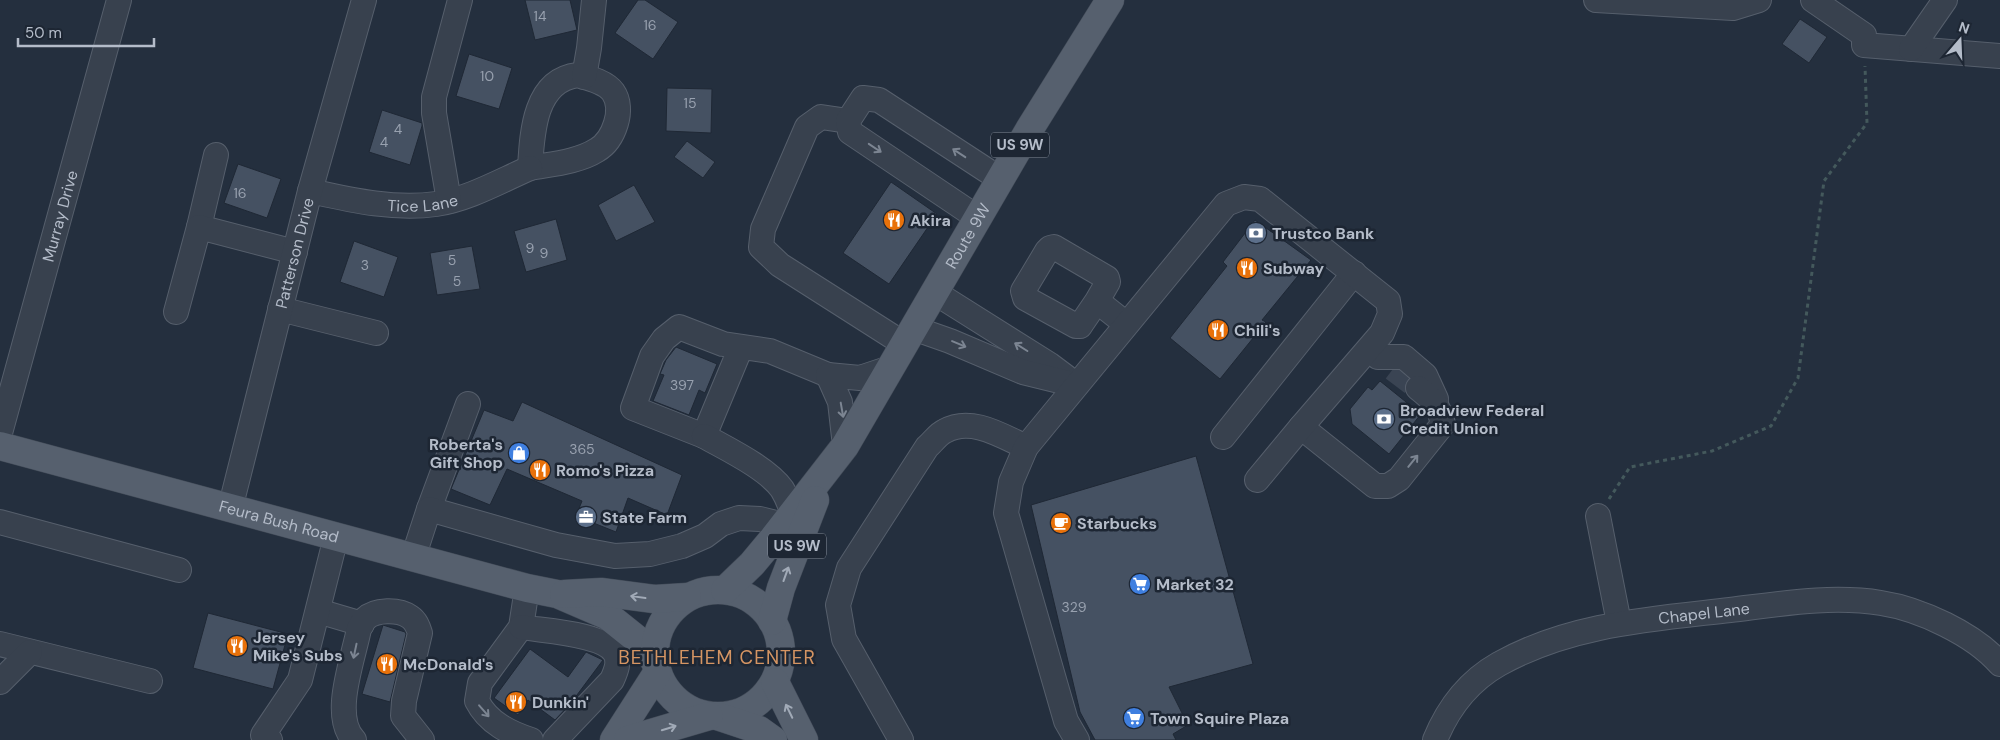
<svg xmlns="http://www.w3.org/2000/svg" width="2000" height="740" font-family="'DM Sans',sans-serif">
<rect width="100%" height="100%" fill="#242f3e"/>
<path fill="#455162" stroke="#1f2835" d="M525,0H570L577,30L535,40Z
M638,0H645L678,22L653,59L615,33Z
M1800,19L1827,37L1809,63L1782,44Z
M469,54L512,68L499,109L456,96Z
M667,88L712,89L711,133L666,131Z
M382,110L422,123V126L410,165L369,152Z
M687,141L715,162L703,178L674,157Z
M238,164L281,179L267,218L224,203Z
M891,182L937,214L889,284L843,253Z
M634,185L655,222L616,241L598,205Z
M556,219L567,260L526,272L514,231Z
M1255,220L1311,260L1262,320L1266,322L1220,379L1170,338L1227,266L1223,262Z
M354,241L398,257L384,297L340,282Z
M472,246L480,289L437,295L430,253Z
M676,347L717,364L705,393L699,390L689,415L653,401L664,375L660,374L666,360Z
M1380,381L1421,414L1389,454L1352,424L1350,409L1368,387L1372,390Z
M522,402L682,475L667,515L628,498L616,532L576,516L582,501L507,469L490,505L451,489L484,410L513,421Z
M1196,456L1253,664L1169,687L1188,725L1173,734L1176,740H1095L1080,712L1031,505Z
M208,613L288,634L273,689L193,668Z
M383,625L405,632L406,634L390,702L362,694Z
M530,649L568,677L586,652L603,660L571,703L555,720L528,700L518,715L494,698Z"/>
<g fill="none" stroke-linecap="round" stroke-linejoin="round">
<path stroke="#3a4453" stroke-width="24" stroke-dasharray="24 12" stroke-linecap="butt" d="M1393,369L1418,388"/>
<g stroke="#565f6c" stroke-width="26">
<g id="minor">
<path d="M1596,0L1733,8L1759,0"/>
<path d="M1813,0L1864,35V45L2000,56"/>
<path d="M1911,49L1945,0"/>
<path d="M578,75C589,78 606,82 613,92C625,109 614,140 597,150C578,162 551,164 530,168C532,134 534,80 578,75Z"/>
<path d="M584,77L589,48L594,0"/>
<path d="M848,121L821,117L807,127L763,229L761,247L780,265L904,344"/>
<path id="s1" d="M310,191C351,200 394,210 436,204C469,199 500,181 530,168"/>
<path d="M449,201L434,113V97L460,0"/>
<path d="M978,218L850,132L848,121L863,98L879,100L1000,179"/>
<path d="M199,227L216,155"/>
<path d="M934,292L1050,365L1066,377"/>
<path d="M1097,301L1082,323L1080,326H1076L1025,298L1023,291L1047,251L1050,248L1054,247L1107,278L1108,282L1097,301L1126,324"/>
<path d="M280,309L376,333"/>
<path d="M176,312L199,227L295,252"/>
<path d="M913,328L950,341L1023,372L1076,385"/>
<path d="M741,347L704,436L633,408L652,356L664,339L679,327L723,344L770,351L828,375"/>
<path d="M1378,357H1404L1425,375L1436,399"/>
<path d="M1301,427L1375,486H1388L1399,479L1443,424C1439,405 1432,399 1418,388"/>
<path id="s2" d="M0,433L119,0"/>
<path d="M704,436C727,449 767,468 782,489C787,497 790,505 793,514"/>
<path d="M1223,437L1354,273"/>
<path d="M845,446L840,402L828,375L860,378L890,368"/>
<path id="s3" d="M230,509L310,191L364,0"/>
<path d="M429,509L468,404"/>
<path d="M1598,516L1619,623"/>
<path d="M0,522L179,570"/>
<path d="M413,558L429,509L556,545L615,556L650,554L682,546L705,536L721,524L739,518L760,519L784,525"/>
<path d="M527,588L521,627L480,683L477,701C488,723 510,733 531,740"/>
<path d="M318,611L362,624"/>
<path d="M521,627C543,631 603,633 615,653C620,662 616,671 612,680L555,740"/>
<path d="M0,644L150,681"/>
<path d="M0,682L30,652"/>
<path d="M270,740L263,735L300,680L336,537"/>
<path d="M354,740C331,716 353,660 359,629C361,626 362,622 365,619C375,609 399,609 410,617C416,621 418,627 420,633L404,701L403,716L422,740"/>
<path d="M901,740L844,639L838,605L849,568L927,447C933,442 938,434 945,431C971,416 1002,436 1026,447"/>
<path d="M1077,740L1066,721L1006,513L1011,482L1026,447L1226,204L1244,197L1260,199L1388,301L1390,314L1382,333L1301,427L1257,480"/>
<path id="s4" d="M1435,740C1448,708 1469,681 1499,664C1570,624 1652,619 1730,610C1780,604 1831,595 1881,603C1920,609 1974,634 2000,664"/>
</g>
</g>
<g stroke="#414a57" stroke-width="29">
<g id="major">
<path id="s5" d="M0,446L527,588L557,594L608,616L638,640L654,660"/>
<circle cx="718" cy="653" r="63"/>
<path id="s6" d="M725,590L752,564L772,540L845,446L1029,130L1110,0"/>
<path d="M564,594L601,592L654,599L687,597"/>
<path d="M772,621L781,588L815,500"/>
<path d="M775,682L804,740"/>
<path d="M720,717L759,730L773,740"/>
<path d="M614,740L657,673"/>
<path d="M628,740L709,716"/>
</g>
</g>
<path stroke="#44595c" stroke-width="3" stroke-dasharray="4 4" stroke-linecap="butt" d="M1609,499L1630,467L1712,451L1771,426L1798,378L1824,181L1867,123L1865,66"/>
<use href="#minor" stroke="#38414e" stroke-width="24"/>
<use href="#major" stroke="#56606e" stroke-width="28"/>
</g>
<defs><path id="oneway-shaft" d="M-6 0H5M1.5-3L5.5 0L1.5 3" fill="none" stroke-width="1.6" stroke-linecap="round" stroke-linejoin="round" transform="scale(1.25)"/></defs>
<g stroke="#7c8592">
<use href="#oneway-shaft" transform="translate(875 148) rotate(34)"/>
<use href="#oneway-shaft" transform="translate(959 153) rotate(-147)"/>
<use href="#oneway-shaft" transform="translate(959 344) rotate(23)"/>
<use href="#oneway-shaft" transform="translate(1021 347) rotate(-148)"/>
<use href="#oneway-shaft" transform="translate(842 410) rotate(80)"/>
<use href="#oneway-shaft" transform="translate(1413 461) rotate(-51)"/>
<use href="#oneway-shaft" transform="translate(355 651) rotate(102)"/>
<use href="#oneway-shaft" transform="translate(484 711) rotate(49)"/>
</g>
<g stroke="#a1aab7">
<use href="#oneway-shaft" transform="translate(786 574) rotate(-70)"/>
<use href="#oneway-shaft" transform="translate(638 597) rotate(-172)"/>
<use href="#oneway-shaft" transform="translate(789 711) rotate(-116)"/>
<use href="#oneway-shaft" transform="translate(669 728) rotate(-17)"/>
</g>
<defs>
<g id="restaurant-disc" transform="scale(1.125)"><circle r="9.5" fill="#e8710a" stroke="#1d2633"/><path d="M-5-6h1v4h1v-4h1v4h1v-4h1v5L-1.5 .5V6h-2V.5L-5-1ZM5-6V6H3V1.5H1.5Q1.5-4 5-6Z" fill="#fff"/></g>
<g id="bank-disc" transform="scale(1.125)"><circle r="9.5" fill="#5c6f8a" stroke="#1d2633"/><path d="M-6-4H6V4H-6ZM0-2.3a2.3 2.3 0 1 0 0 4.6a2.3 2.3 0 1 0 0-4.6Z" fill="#fff"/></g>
<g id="shop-disc" transform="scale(1.125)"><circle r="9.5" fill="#3f7fe0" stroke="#1d2633"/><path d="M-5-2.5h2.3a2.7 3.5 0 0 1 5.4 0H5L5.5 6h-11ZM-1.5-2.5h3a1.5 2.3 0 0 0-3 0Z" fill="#fff"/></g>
<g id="office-disc" transform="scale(1.125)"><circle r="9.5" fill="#5c6f8a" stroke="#1d2633"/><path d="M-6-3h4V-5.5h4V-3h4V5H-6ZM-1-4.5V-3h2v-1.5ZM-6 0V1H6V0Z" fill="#fff"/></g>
<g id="cafe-disc" transform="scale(1.125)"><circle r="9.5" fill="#e8710a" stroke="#1d2633"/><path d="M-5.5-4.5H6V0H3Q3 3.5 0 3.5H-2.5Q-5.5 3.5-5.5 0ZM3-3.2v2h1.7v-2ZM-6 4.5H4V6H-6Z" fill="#fff"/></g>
<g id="supermarket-disc" transform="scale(1.125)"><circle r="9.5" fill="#3f7fe0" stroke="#1d2633"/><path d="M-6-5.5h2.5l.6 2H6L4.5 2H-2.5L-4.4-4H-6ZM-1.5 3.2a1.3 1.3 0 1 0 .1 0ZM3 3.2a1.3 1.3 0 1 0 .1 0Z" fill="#fff"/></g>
</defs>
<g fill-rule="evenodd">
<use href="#restaurant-disc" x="894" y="220"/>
<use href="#bank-disc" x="1256" y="233"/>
<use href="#restaurant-disc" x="1247" y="268"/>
<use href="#restaurant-disc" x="1218" y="330"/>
<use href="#bank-disc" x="1384" y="419"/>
<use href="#shop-disc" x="519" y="453"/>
<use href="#restaurant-disc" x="540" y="470"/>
<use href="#office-disc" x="586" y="517"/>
<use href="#cafe-disc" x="1061" y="523"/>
<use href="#supermarket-disc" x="1140" y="584"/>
<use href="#restaurant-disc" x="237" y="646"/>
<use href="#restaurant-disc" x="387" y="664"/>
<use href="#restaurant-disc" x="516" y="702"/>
<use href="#supermarket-disc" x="1134" y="718"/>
</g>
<g text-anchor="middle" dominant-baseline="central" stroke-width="5" stroke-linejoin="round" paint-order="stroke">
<g font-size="14" fill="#98a1af">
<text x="540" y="16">14</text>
<text x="650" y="25">16</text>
<text x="487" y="76">10</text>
<text x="690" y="103">15</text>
<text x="398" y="129">4</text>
<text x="384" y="142">4</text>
<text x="240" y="193">16</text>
<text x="530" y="248">9</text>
<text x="544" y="253">9</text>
<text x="452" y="260">5</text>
<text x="365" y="265">3</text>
<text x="457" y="281">5</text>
<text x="682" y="385">397</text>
<text x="582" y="449">365</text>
<text x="1074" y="607">329</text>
</g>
<g fill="#1d2633" stroke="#878f9c" stroke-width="1">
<rect x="991" y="132.5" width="58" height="25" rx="4"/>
<rect x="768" y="533.5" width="58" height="25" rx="4"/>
</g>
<g font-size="15" font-weight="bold" fill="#b4bcc9">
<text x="1020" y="145">US 9W</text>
<text x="797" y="546">US 9W</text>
</g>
<g font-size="16" fill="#b4bcc9" stroke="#1d2633">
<text stroke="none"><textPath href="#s1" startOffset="114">Tice Lane</textPath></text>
<text stroke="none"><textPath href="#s2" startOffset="225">Murray Drive</textPath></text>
<text stroke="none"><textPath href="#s6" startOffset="431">Route 9W</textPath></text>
<text stroke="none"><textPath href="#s3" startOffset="264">Patterson Drive</textPath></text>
<text stroke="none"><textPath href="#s5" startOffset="289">Feura Bush Road</textPath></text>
<text stroke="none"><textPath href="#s4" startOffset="314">Chapel Lane</textPath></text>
</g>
<g font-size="16" font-weight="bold" fill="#b4bcc9" stroke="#1d2633" text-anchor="start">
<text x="910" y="220">Akira</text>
<text x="1272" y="233">Trustco Bank</text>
<text x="1263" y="268">Subway</text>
<text x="1234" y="330">Chili's</text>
<text x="1400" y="410">Broadview Federal<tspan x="1400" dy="18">Credit Union</tspan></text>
<text x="503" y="444" text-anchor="end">Roberta's<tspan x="503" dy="18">Gift Shop</tspan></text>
<text x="556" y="470">Romo's Pizza</text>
<text x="602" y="517">State Farm</text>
<text x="1077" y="523">Starbucks</text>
<text x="1156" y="584">Market 32</text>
<text x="253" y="637">Jersey<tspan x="253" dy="18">Mike's Subs</tspan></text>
<text x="403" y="664">McDonald's</text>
<text x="532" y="702">Dunkin'</text>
<text x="1150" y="718">Town Squire Plaza</text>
</g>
<g font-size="19" letter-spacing="1" fill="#d59563" stroke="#1d2633">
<text x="717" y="657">BETHLEHEM CENTER</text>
</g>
</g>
<g transform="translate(1960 40) rotate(19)" stroke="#1d2633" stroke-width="4" paint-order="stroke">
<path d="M0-4L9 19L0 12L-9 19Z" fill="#b4bcc9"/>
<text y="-8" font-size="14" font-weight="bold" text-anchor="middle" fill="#b4bcc9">N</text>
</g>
<path d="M18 38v8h136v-8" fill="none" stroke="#b4bcc9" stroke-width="2.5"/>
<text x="25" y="38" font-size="15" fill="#b4bcc9" stroke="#1d2633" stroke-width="4" paint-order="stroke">50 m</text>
</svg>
